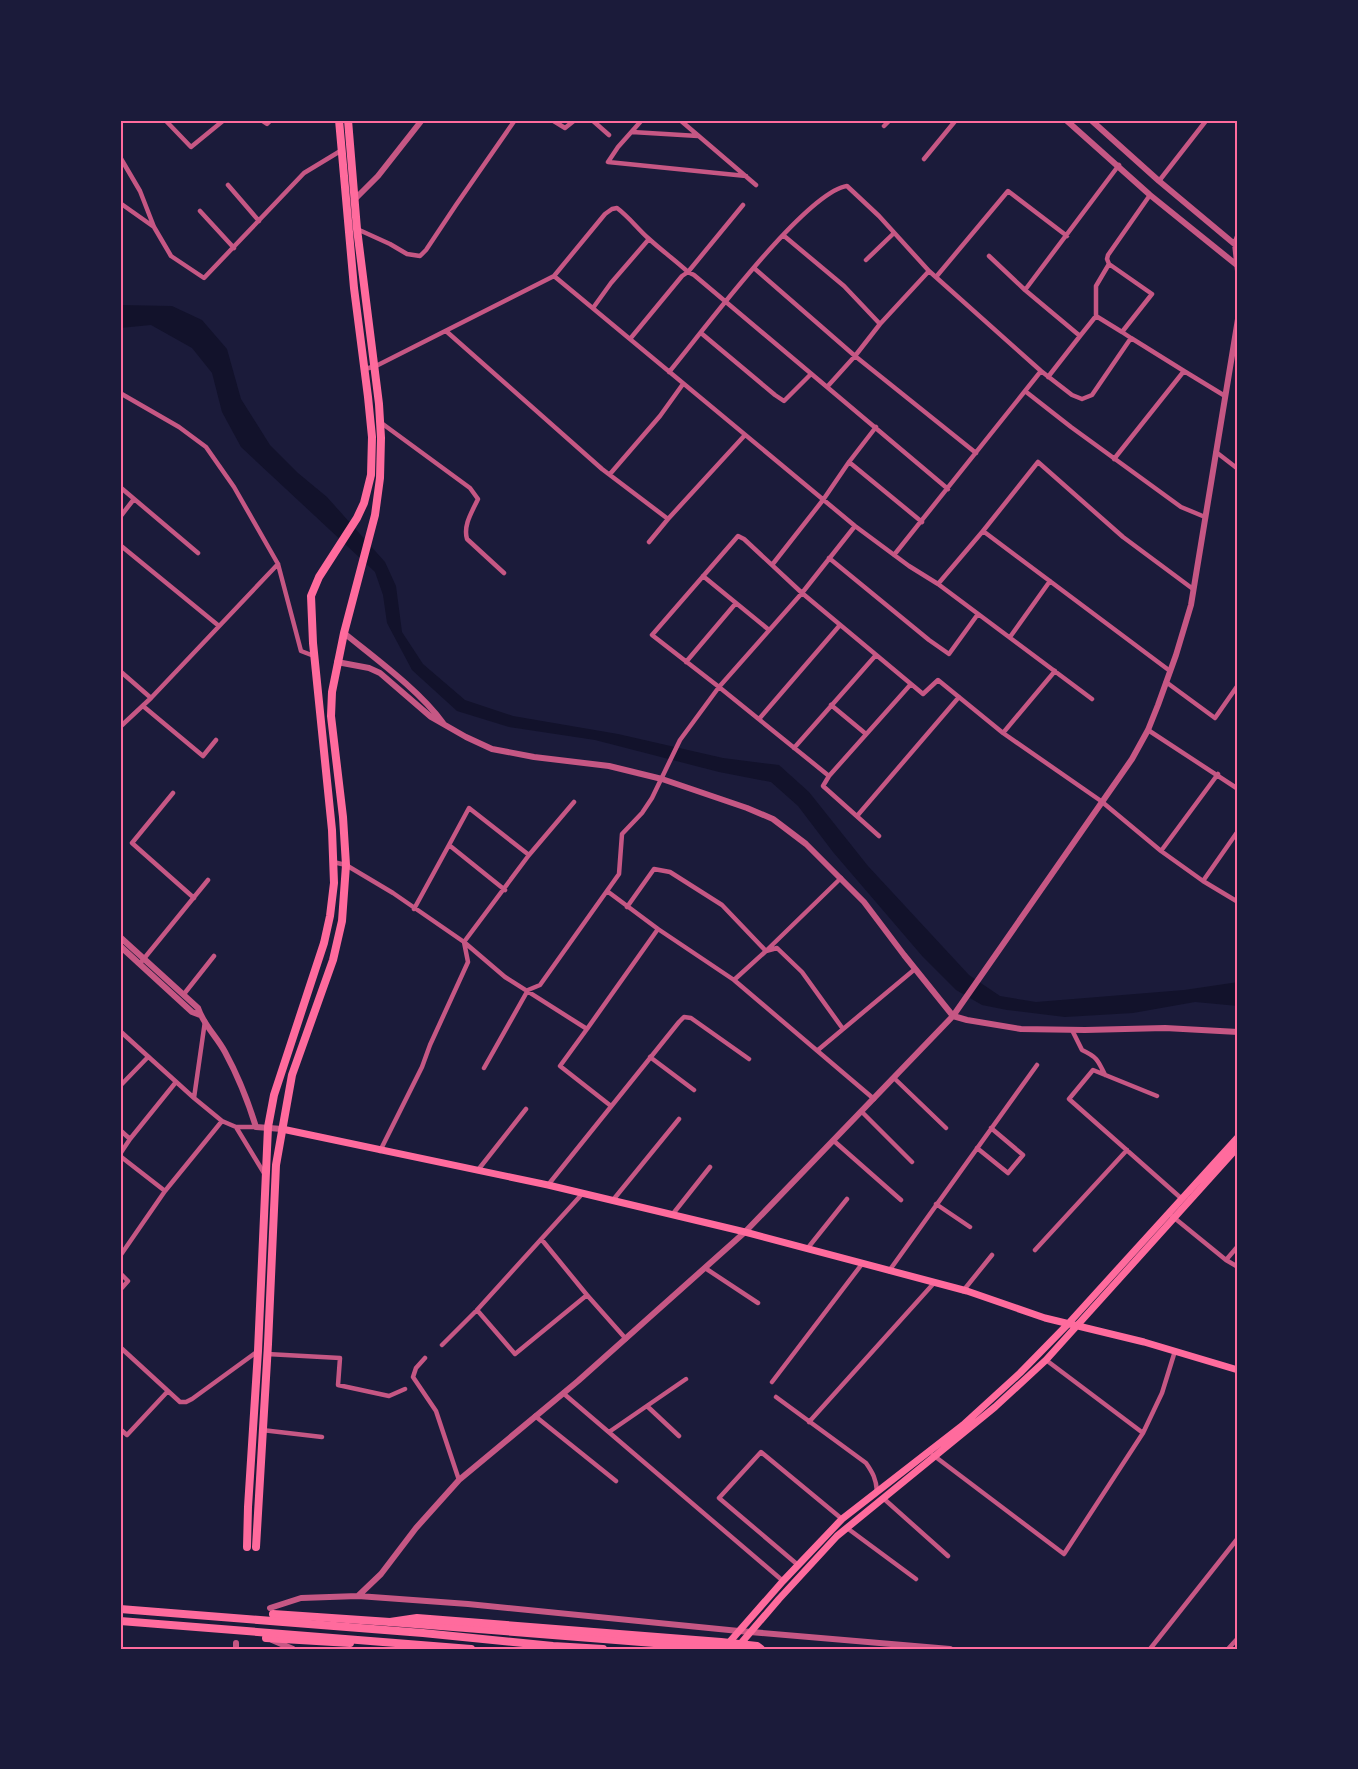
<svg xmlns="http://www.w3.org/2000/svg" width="1358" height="1769" font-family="'Sofia Sans Condensed',sans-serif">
<rect width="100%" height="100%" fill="#1b1b3a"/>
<path fill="#12122b" d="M120,305L172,306L202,320L227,349L241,399L270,445L298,473L327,497L385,562L396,586L402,632L423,664L465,700L513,716L618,734L723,758L779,765L809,792L868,866L969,975L1000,996L1036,1002L1184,990L1238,982V1006L1195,1002L1133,1013L1065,1017L1007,1010L982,1005L956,990L923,957L833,852L798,806L771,782L719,772L595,740L509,727L457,711L412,670L387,623L383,595L375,572L241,447L222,412L212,373L192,348L151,325L120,328Z"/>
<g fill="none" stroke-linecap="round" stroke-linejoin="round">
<path stroke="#c65784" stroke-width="4.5" d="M261,120L267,124L271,120
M552,120L565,128L575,120
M592,120L609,135
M642,120L618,147L608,162L746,176
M680,120L756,185
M167,122L191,147L224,120
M884,126L890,120
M632,132L698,136
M120,157L140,191L154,227L171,256L204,278L304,173L342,150
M924,159L956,120
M1159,181L1205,122L1202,120
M228,185L259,221
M120,203L154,227
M200,211L234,248
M357,229L390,244L407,254L420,256L426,250L456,205L515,120
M783,235L844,286L880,324
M989,256L1025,290
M866,260L894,233
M754,268L855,356L880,324L929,271
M554,276L605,214L612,209L617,208C629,217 637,228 648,238C661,250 675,260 688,272L743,205
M936,277L1008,191L1067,236
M593,308L611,283L649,239
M1096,316V286L1109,264
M446,331L602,469L668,519
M701,333L775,395L784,401L811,374
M1080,336L1096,316L1122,332
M1131,338L1122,332L1152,294L1109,264L1107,259L1108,255L1150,195
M630,339L682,276L688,272L694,275L827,387
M365,369L376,366L554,276L855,526L909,566L938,584L1092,699
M669,372C700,335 805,192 847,186L879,216L929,271L1041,371
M1048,377L1080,336L1025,290L1119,165
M1025,391L1041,371L1072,395L1082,399L1092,395L1131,338L1184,371
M120,393L179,427L206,447L234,487L278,564L301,651L314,656
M380,422L470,488L478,499C472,512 463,525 467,539L504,573
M1216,452L1238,469
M1114,459L1184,371L1225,396
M849,462L922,522
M610,474L660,416L683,384
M120,487L198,553
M948,489L827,387L855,356L976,453
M120,517L134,499
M983,531L1038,462L1123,537L1193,589
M649,542L668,519L745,435
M120,545L219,626
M894,555L1025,391L1071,427L1181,507L1205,517
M829,558L929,640L949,654L978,614
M772,565L823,500L849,462L876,427
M703,576L769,630
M938,584L983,531L1170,671
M1010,637L1050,581
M686,662L736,603
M120,671L151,698L120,727
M1166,682L1215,718L1238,685
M151,698L278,564
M831,705L866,734
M143,706L203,756L216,740
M759,719L840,625
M1148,730L1238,789
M1003,733L1055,671
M794,748L876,655
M829,776L911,684
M173,793L132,843L194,898
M574,802L529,855L464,942L505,977L587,1029L658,929L734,980L874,1099
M857,816L959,697
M879,836L823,786L829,776L719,687L652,635L738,536L744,539L802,593L923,694L938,680L1003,733L1101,801L1161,851L1203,881L1238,902
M449,845L469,808L529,855
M1161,851L1218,774
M333,862L346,865L393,893L464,942L468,962L430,1045L422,1067L380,1151
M1203,881L1238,831
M607,891L658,929
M627,907L654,869L670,872L722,905L766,951L841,878
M414,909L449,845L505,890
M142,961L208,880
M734,980L766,951L777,948L802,972L843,1029
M184,994L214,956
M587,1029L560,1066L611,1106
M1072,1030L1082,1050C1097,1057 1098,1060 1105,1075
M120,1031L194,1098L222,1121L236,1127H256
M818,1050L915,969
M650,1057L694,1090
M484,1068L528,990L540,985L619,874L622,834L642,813L652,798L680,740L719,687L802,593L855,526
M894,1078L946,1128
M120,1086L148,1057
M1157,1096L1093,1070L1069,1099L1182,1199
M194,1098L205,1021
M862,1112L912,1162
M236,1127L264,1173
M120,1130L130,1139
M834,1141L901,1200
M977,1148L1008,1173L1023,1155L991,1128
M120,1154L130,1139L176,1082
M120,1156L165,1191
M478,1170L526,1109
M548,1185L679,1022L684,1017L691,1018L749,1059
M613,1200L679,1119
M936,1204L970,1227
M672,1215L710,1167
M1172,1216L1226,1260L1238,1246
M542,1240L587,1295L626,1339
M807,1249L847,1199
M1035,1250L1127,1150
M120,1256L165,1191L222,1121
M1226,1260L1238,1267
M705,1268L758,1303
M889,1271L1037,1065
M120,1273L128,1281L120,1290
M963,1291L992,1255
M477,1310L515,1354L587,1295
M442,1345L477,1310L583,1193
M120,1347L180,1402H186L192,1399L258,1351
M267,1354L340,1358L338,1385L389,1396L405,1389
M425,1358L416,1368L413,1377L436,1411L459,1480
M1046,1360L1143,1433
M772,1382L862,1264
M563,1393L783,1581
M776,1397L866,1463C873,1473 876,1479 877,1491
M647,1406L679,1436
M535,1416L616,1481
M809,1422L934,1283
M120,1429L127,1435L168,1391
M262,1430L322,1437
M609,1432L686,1379
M933,1455L1064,1554L1143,1433L1162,1393L1175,1351
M883,1498L948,1556
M847,1528L916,1579
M798,1565L719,1498L761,1452L842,1519
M1150,1649L1238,1538
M1228,1649L1238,1638"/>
<path stroke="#c65784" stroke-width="6" d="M1066,120L1150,195L1238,266
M1091,120L1159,181L1238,247
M354,200L378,176L422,120
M1238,236L1235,244L1238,271
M344,633C376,659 420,691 443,723
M337,662L369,668L380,673L431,717L466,737L492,749L534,757L609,766L662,779L747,808L773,819L806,844L864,902L904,955L953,1016L967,1020L1021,1029L1085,1030L1165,1028L1238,1032
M120,937L198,1008C203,1024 217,1037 225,1052C238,1076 248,1101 256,1127L282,1129
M120,946L192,1012L200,1015
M358,1596L381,1574L416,1528L459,1480L578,1381L745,1232L953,1016L1132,759L1148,730L1158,705L1176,655L1191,605L1238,319
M270,1608L301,1598L358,1596L468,1604L739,1631L950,1649
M272,1640L293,1649
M236,1643V1649"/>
<path stroke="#ff6b9d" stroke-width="7" d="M282,1129L548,1185L745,1232L967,1291L1045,1318L1144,1342L1238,1370
M726,1646L783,1581L842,1519L963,1425L1020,1373L1068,1324L1238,1137
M736,1649L779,1599L837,1536L995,1407L1046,1360L1238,1147"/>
<path stroke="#ff6b9d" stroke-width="8" d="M273,1614L390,1622L730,1649
M266,1638L350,1643"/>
<path stroke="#ff6b9d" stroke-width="8" d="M247,1547L248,1507L258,1351L268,1127L274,1095L324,943L330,916L334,883L332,830L313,643L311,596L319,577L357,518L364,503L371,475L372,437L368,397L354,288L339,120
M256,1547L268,1344L276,1165L292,1075L333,960L342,921L346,865L343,817L331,716L332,692L344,633L375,515L380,478L381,438L379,404L357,229L348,120"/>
<path stroke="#ff6b9d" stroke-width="8" d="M120,1609L423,1633L553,1646L603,1649
M120,1621L471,1649
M390,1622L417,1618L721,1642L757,1646L761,1649"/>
</g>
<rect width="1358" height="1769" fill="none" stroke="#1b1b3a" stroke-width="243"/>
<rect x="122" y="122" width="1114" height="1526" fill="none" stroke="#ff6b9d" stroke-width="2"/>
</svg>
